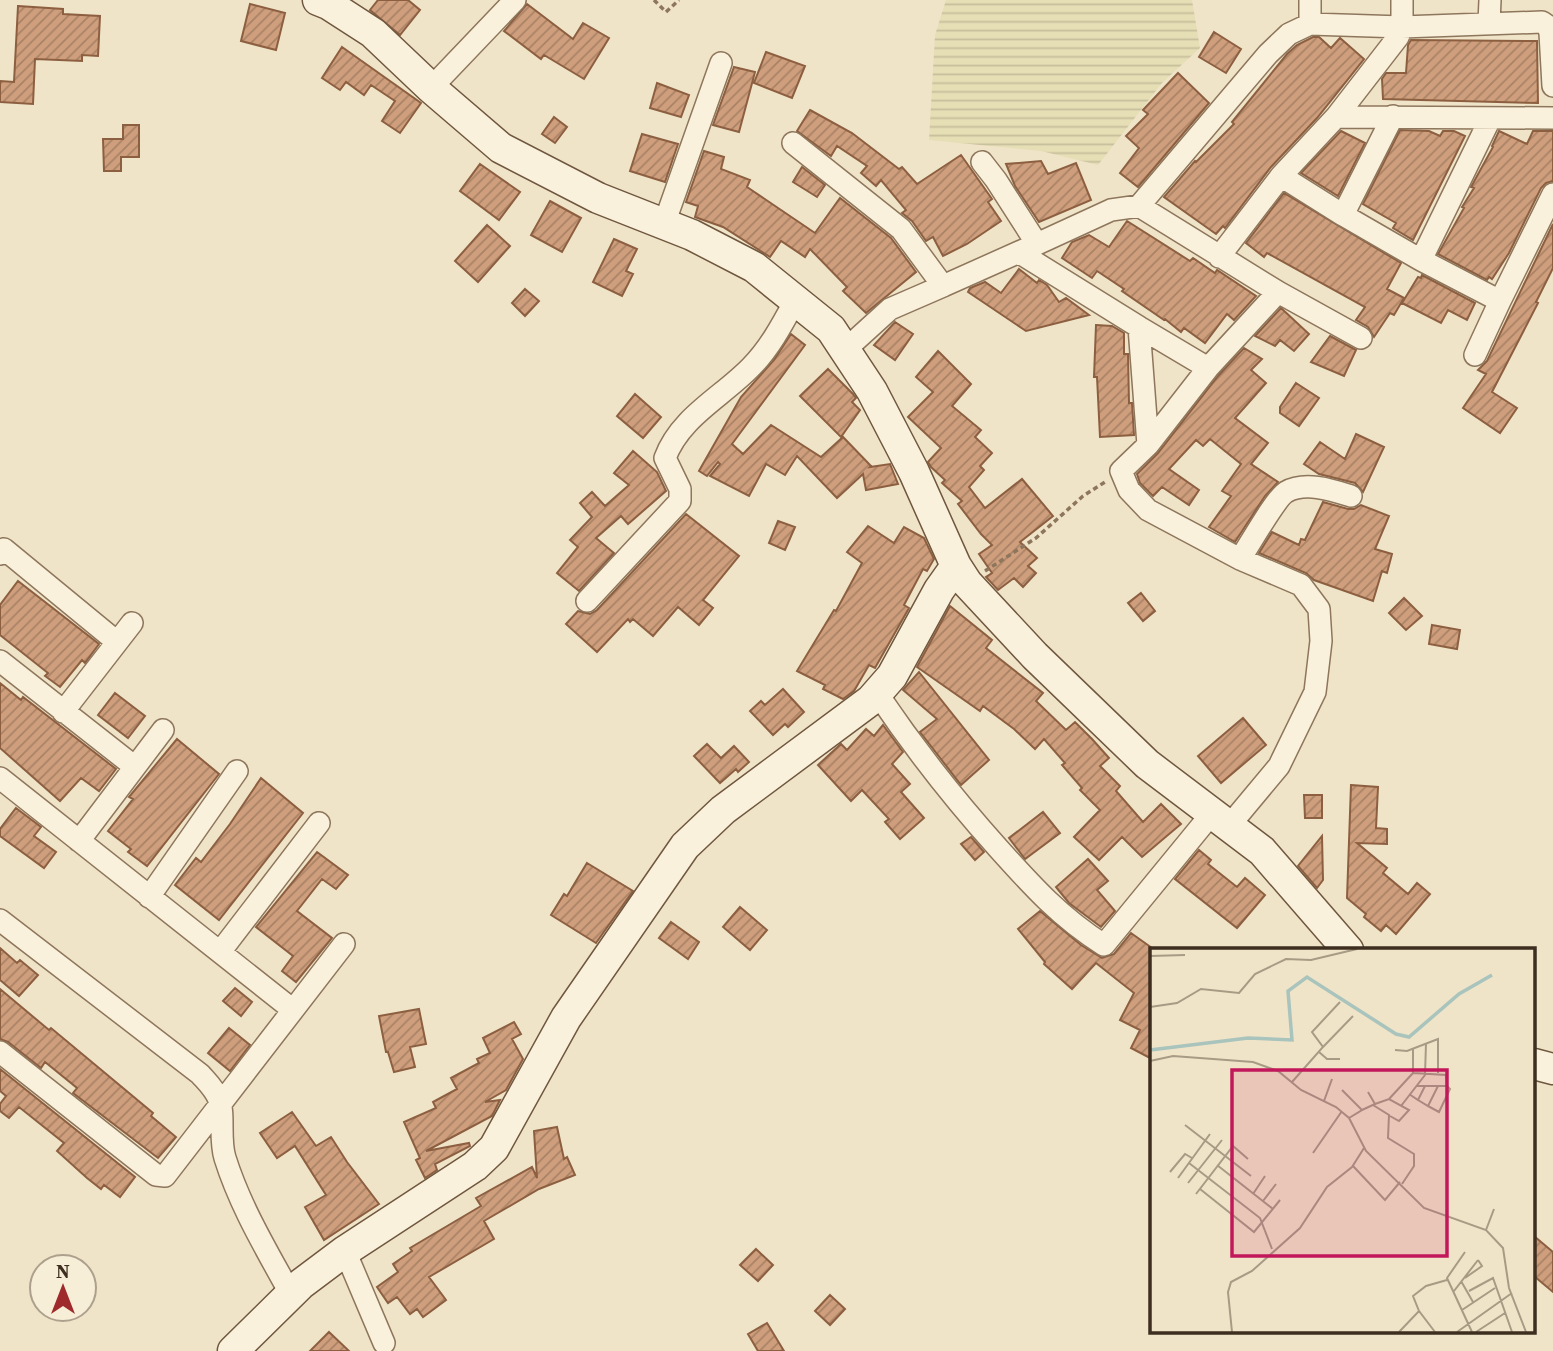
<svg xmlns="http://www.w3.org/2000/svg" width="1553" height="1351" font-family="'Source Serif 4',serif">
<defs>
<pattern id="farmland-rules" width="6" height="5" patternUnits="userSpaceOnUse" patternTransform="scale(1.75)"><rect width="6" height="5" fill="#e6deb5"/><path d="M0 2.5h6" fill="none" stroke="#c6bf9b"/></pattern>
<pattern id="building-hatch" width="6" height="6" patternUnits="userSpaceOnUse" patternTransform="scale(1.75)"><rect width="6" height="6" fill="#cf9f7d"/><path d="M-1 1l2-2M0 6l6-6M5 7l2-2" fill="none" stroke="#a98266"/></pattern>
</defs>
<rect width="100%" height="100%" fill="#f0e4c8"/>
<path fill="url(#farmland-rules)" d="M946,0H1192L1200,48L1162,83L1098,165L1041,151L929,140L935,35Z"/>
<path fill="url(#building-hatch)" stroke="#8d5f41" stroke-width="2" d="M378,0H408L420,10L400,35L370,10Z
M250,4L285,13L276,50L241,41Z
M527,4L573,39L583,23L609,38L584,79L544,55L541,59L504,31Z
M18,6L63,9V14L100,16L98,56L82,55V61L35,59L33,104L0,102V81L14,82Z
M1214,32L1241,49L1226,73L1199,57Z
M1313,37H1319L1331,48L1340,38L1364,59L1317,118L1271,167L1225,228L1223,226L1216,234L1164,197L1195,161L1196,162L1234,124L1232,122L1287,54L1297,45Z
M1411,40L1537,41L1538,103L1383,99L1382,79L1386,73H1406L1408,45Z
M342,47L421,103L400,133L382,121L395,101L371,85L364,95L346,82L340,90L322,78Z
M766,52L805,66L792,98L754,83Z
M734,67L755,72L739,132L713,125Z
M1178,73L1209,103L1138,187L1120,173L1139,148L1126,136L1148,114L1143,110Z
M657,83L689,95L681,117L650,108Z
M810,110L852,133L899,169L902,167L917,184L961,155L992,199L988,202L1001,221L967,244L943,256L933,237L926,241L912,221L902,213L906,210L881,180L876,186L861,173L867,166L837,146L831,156L797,131Z
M554,117L567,127L555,143L542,134Z
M123,125H139V157H121V171H104L103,139H123Z
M1400,130L1429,131L1440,136L1443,131H1454L1465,136L1413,240L1393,228L1396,223L1363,204Z
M1341,131L1365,143L1338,196L1301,173Z
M1499,131L1527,144L1533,131H1553V181L1546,183L1541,188L1509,253L1492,279L1489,277L1487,280L1438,254L1464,208L1462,207L1474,188L1471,187L1493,147L1492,146Z
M642,134L678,144L665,182L630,171Z
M704,151L724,157L721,169L750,180L747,187L815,233L840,198L891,238L916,272L866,313L843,291L847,287L810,249L805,257L781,241L770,257L723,227L695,217L698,206L686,202Z
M1041,161L1048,174L1076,163L1091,200L1039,222L1015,186L1006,164Z
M480,164L520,192L499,220L460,191Z
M802,167L825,185L817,197L793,182Z
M1284,193L1401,263L1387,289L1404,298L1394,315L1390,313L1374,337L1368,327L1356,320L1365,307L1267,253L1264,257L1246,243Z
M550,201L581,218L562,252L531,235Z
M1127,221L1190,261L1193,258L1215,273L1217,270L1256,296L1234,320L1227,314L1205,343L1184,328L1181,332L1165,319L1164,320L1122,291L1124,289L1097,271L1092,278L1062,258L1072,242L1089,235L1109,247Z
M1553,224V268L1536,302L1538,303L1492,392L1517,408L1500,433L1463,408L1486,374L1478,370L1487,361Z
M487,225L510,246L478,282L455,261Z
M614,239L637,249L626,271L633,274L622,296L593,282Z
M1019,269L1037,283L1039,280L1047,285L1059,302L1066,298L1089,315L1026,331L968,292L970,288L985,282L1001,293Z
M1422,275L1475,303L1467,320L1448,310L1441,323L1402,303L1418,277L1421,278Z
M525,289L539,301L525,316L512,303Z
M1281,308L1309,334L1294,351L1280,340L1275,346L1255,336Z
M895,322L913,334L895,360L874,345Z
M1096,325L1112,326L1124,333V354H1128L1129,403H1132L1134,435L1100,437L1097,377H1094Z
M791,334L805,345L732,444L743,454L771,425L821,457L843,437L871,466L870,467L890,464L898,484L866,490L863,474L837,498L797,456L785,475L766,464L749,496L710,476L720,464L718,462L707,476L699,471L741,397L774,360Z
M1330,336L1356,350L1344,376L1311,362Z
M1244,348L1262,359L1251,370L1266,383L1235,418L1268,443L1251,464L1278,482L1265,496L1235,542L1209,527L1231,496L1222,491L1241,464L1210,439L1203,446L1196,440L1169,469L1199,490L1189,505L1162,487L1153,496L1140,483L1137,474L1158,453L1218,376Z
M938,351L971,384L952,406L981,430L975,437L992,453L980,466L984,470L969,487L985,508L1022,479L1053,516L1020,542L1037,558L1028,566L1036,573L1023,587L1014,578L998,590L986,577L992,573L979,554L992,545L981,534L958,504L962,501L942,483L945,480L931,467L928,462L941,448L908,417L933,392L916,377Z
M828,369L853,394L856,398L852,402L860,410L841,437L800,396Z
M1296,383L1319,398L1299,426L1280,413V407Z
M635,394L661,417L643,438L617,416Z
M1356,434L1384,447L1363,492L1355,483L1319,474L1304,464L1320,442L1345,459Z
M633,451L657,472L666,491L628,524L621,516L596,538L614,553L579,591L557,573L578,547L570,540L592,517L580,503L592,492L605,506L629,485L614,473Z
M1323,502L1348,509H1354L1361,505L1389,516L1375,549L1392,554L1387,573L1382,571L1373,601L1314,580L1306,573L1259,553L1272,532L1299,545L1301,539L1305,540Z
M686,514L739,556L703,600L713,608L699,625L678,607L653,636L633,619L630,622L628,619L597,652L566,624L578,611L590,614L597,610Z
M778,521L795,527L785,550L769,543Z
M868,526L894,543L904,527L924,538L934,559L927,571L923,569L904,605L909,608L875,668L869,665L854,691L843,699L823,689L825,685L797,671L834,610L836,611L862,563L847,552Z
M18,581L99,644L85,663L82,660L60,687L45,676L48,673L0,635V605Z
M1141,593L1155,611L1143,621L1128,603Z
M1404,598L1422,616L1406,630L1389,613Z
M950,606L992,640L986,648L1043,693L1036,701L1066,730L1075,722L1092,739L1109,758L1100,766L1120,786L1116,791L1143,822L1161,804L1181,824L1142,857L1122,837L1099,860L1074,837L1100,810L1080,790L1082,788L1062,765L1065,763L1044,739L1035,749L1014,729L983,706L980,711L917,667Z
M1432,625L1460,630L1457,649L1429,644Z
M919,672L989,760L961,785L920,732L937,719L903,690Z
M0,683L21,700L23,697L116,769L99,791L81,778L60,801L0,748Z
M783,689L804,712L788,727L785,724L773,735L750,711L761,701L765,705Z
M115,693L145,716L128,738L98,715Z
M1243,718L1266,745L1221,783L1198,756Z
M883,725L903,752L892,764L910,784L901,792L924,818L900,839L885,822L889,819L862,790L851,801L818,765L841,744L847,750L866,729L874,736Z
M177,739L219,774L147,866L128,852L131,849L108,831L133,799L129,797Z
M707,744L721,758L734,746L749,762L738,772L736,769L720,783L694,756Z
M261,778L303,813L219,920L175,885L196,858L201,862L230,824Z
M1351,785L1378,787L1376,828L1387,829V844L1357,843L1387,868L1383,873L1408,894L1417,883L1430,894L1396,934L1386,925L1381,931L1364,917L1366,914L1347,898Z
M1304,795H1322V818H1305Z
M16,808L41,827L34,836L56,852L44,868L0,836V829Z
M1043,812L1060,833L1025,859L1009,838Z
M1322,836L1323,880L1317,888L1298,866Z
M971,837L984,852L975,860L961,844Z
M1199,850L1211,860L1208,864L1237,887L1245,878L1265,895L1237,928L1175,879Z
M317,852L348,875L336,889L322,879L297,911L332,938L296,982L282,971L293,956L256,927Z
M1088,859L1108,881L1097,890L1115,911L1101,927L1069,903L1056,887Z
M587,863L633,891L596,943L551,915L564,894L567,896Z
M740,907L767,930L750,950L723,927Z
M1040,911L1081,945L1102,958L1114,954L1131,933L1152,948V1059L1131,1048L1140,1030L1120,1020L1134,993L1096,963L1072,989L1044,964L1045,962L1018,929Z
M671,922L699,942L688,959L659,938Z
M0,948L17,963L20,960L38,975L19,996L0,980Z
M235,988L252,1002L241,1016L223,1001Z
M0,989L49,1030L51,1028L153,1113L151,1116L176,1137L158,1158L73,1093L77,1088L45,1062L41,1068L8,1042L0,1039Z
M419,1009L426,1044L410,1047L415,1067L394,1072L388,1052H386L379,1016Z
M514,1022L521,1034L512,1039L523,1059L506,1090L485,1102L500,1100L492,1116L426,1151L469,1143L470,1146L435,1164L437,1170L425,1178L416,1160L420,1158L404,1122L436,1108L433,1102L457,1089L451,1078L479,1063L477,1059L490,1053L483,1038Z
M229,1028L250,1045L230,1071L208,1053Z
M0,1069L135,1177L120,1197L104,1185L101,1189L87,1178L57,1151L64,1143L19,1107L9,1118L0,1111V1104L6,1096L0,1091Z
M292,1112L316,1146L331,1137L347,1162L379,1204L324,1240L305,1207L326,1195L295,1146L277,1158L260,1133Z
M557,1127L564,1159L567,1157L575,1175L539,1189L484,1221L494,1239L429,1277L446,1300L423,1317L417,1309L410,1314L397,1297L388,1303L377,1287L398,1272L393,1264L412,1251L410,1248L481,1206L476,1198L532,1167L537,1178L534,1131Z
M1534,1236L1553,1252V1292L1534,1276Z
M756,1249L773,1265L758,1281L740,1265Z
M830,1295L845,1309L830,1325L815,1311Z
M767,1323L784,1351H758L748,1334Z
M329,1332L349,1351H310Z"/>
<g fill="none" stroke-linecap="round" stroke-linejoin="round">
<g stroke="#8d765c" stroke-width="24">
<path id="street" d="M1489,23L1490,0
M1310,24L1402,27L1542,22L1548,26L1550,33L1553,86
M431,88L515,0
M1336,117L1553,118
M793,143L901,229L943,286L890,309L846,349
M1281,176L1343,215L1393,116
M1139,206L1268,54L1289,34L1310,24V0
M1343,215L1421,260L1490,119
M664,224L721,63
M1037,244L1111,210L1139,206L1278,292L1208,368L1139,327
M1020,253L1139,327L1148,445L1121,471L1129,490L1148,510L1240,559L1301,585L1319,609L1321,641L1315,692L1279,766L1229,826
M1219,257L1281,176L1336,117L1398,37L1402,27V0
M1421,260L1500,301L1553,194
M943,286L1037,244L996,180L982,162
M1278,292L1361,338
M1475,355L1500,301
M1148,445L1208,368
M0,554L4,549L117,642
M1240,559C1249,546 1275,499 1286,492C1305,481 1332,490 1351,496
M587,601L680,501V489L665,458C680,417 722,397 751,367C770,348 783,323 796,299
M0,661L135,767
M877,693C914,748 954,799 998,848C1032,886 1061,918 1104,945L1213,812
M63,712L132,623
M0,778L293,1010
M79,841L163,730
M149,897L237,771
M0,920L200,1074C207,1082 215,1089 219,1100C225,1114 219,1139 225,1158C240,1206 266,1249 290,1293
M220,952L319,823
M0,1052L156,1175L165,1176L344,944
M345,1251L384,1343"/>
</g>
<g stroke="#6f573f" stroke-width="33">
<path id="secondary" d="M318,0L328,4L373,33L431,88L501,148L598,198L692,235L754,267L831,329L872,391L914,472L956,566L967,583L1035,656L1147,764L1262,851L1348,950
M1534,1064L1553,1069
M233,1351L301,1284L345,1251L475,1166L494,1148L566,1018L685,846L723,810L871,700L892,676L939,590L956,566"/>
</g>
<path stroke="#8d765c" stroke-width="3.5" stroke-dasharray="5 3.5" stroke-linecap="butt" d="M654,0L666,12L679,0
M985,571L1036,538L1083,496L1105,482"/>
<use href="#street" stroke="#faf1dc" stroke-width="21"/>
<use href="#secondary" stroke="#faf1dc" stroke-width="30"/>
</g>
<g transform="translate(1150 948)">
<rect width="385" height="385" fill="#f0e4c8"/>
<path fill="none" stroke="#a9c4bc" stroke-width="3.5" d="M0,102L98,90L142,92L138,43L157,29L246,86L259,89L309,46L342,27"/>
<path fill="none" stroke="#a89b85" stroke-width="2" d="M0,8L35,7M0,59L27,55L51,41L89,45L105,26L136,11L161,12L207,1M173,99L203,68M245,102L257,103L288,91V125M169,104L177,111H190M0,113L23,108L103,114L128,123L151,142L186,159L199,170L216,203L274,260L336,282L353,300L359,340L376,384M263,125L296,127L297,138H267M142,134L173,99L162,84L190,54M192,142L212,162L199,170M259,146L268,152L275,138M239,151L263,125V100M268,152L278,158L288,138M174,153L182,131M225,156L239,151L259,162L249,173L240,168M223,157L239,167L238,190L264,206V218L252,236M251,158L275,127L276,95M278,158L289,164L300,141L297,138M212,162L225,156L218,144M35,177L101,228M163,205L192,163M39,215L110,270L122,301M67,217L123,261M203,218L235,252L250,234M20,224L35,206L42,210M28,230L60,186M38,235L72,192M50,241L104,284L130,252M46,246L83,198L98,211M103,246L115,228M113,253L126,236M336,282L344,261M315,304L297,330L322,384M315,330L332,318L328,312M311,333L323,354M304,343L328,312M319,343L343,330L362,384M312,362L345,340M269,363L263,348L276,338L297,332M82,384L78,344L81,334L102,323L150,280L177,239L202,219L214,200M249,384L269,363L285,384M307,384L362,345M326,384L355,365"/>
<path fill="#c2185b" fill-opacity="0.15" stroke="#c2185b" stroke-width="3.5" d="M82,122H297V308H82Z"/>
<rect width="385" height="385" fill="none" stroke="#3d2e20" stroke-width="3.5"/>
</g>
<g transform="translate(63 1288)"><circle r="33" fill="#f7eed8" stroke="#ada18e" stroke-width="2"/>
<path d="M0-5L12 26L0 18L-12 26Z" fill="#9e2a2b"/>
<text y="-10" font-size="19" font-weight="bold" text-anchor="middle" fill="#3d2e20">N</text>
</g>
</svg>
